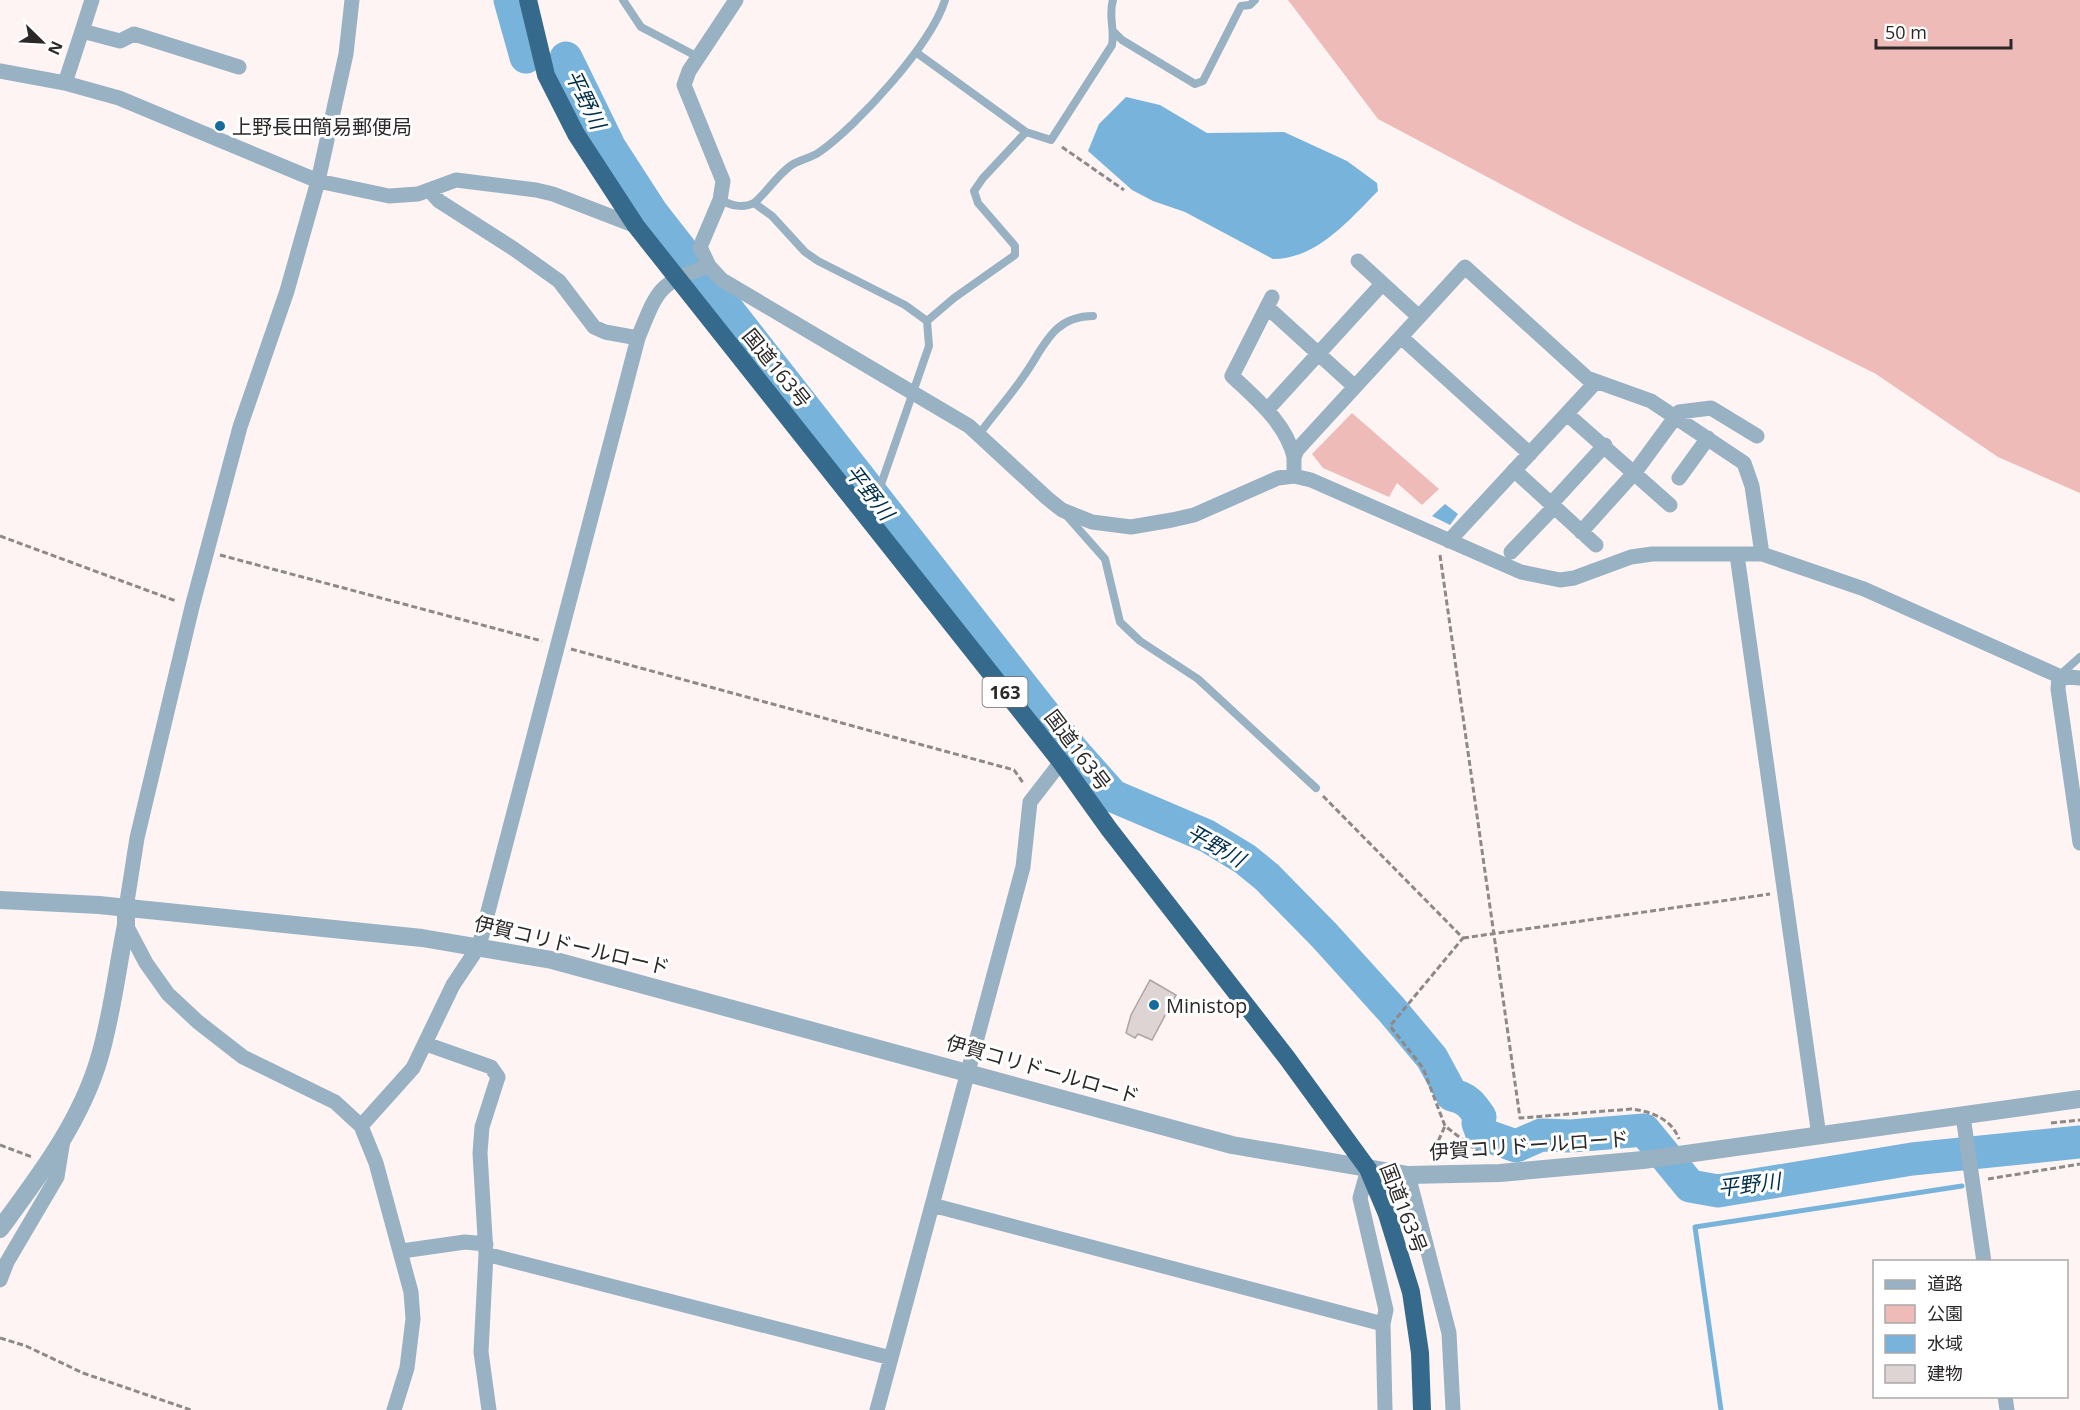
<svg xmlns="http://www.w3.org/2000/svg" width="2080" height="1410" font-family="'Open Sans','Noto Sans JP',sans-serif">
<rect width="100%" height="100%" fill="#fef4f3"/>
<path fill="#eebbb8" d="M1288,0H2080V493L1998,457L1876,374L1576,224L1378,119Z
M1352,413L1439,489L1422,505L1397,483L1389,497L1323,468L1312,454Z"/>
<path fill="#78b3db" d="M1126,97L1160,105L1207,133L1284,132L1347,161L1377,183L1378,191C1349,220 1317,259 1273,259L1185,212L1153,201L1132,190L1088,151L1099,124Z
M1445,504L1458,514L1450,525L1432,516Z"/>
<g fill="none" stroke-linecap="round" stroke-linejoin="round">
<path stroke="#78b3db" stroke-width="5" d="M1721,1410L1695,1227L1962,1186"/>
<path stroke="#78b3db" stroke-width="33" d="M510,0L526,57
M566,58L610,148L652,213L1073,751L1113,796L1207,836L1245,859L1267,877L1324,935L1391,1009L1432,1058L1452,1095C1467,1098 1472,1105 1480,1117L1478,1123L1482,1134L1516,1146L1541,1135L1571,1136L1644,1130L1690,1186L1718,1191L1912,1159L2080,1142"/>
</g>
<path fill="#ded4d3" stroke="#ada4a3" stroke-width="1.5" d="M1150,980L1176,995L1152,1040L1138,1034L1135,1038L1126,1033L1131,1015Z"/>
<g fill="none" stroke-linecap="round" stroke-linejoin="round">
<path stroke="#8e8887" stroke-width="3" stroke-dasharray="6 3" stroke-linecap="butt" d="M1062,147L1124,190
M0,536L176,601
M220,555L542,641
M1440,555L1520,1118L1631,1109C1650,1111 1672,1119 1679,1139
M571,649L1014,770L1024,784
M1323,796L1463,938L1390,1026L1423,1068L1445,1126L1485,1157
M1463,938L1770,894
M2051,1123L2080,1120
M0,1145L32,1157
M1431,1157L1445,1126
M1988,1179L2080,1164
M0,1338L26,1346L83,1373L191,1410"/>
<path stroke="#98b1c3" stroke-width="8" d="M623,0L641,27L698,57
M1114,32L1122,40L1195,84L1203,81L1241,6L1250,5L1255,0
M917,53L1026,132L1051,140L1112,45C1115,29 1108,16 1113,0
M720,200C731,205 742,209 754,203C767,192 776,177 789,167C797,160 809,159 818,153C857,126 931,45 945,0
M754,203L772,216L805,252L818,261L905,305L927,321
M980,433C994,414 1010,396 1023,377C1044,348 1052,316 1093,316
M1067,516L1105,559L1120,622L1140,641L1198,679L1316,788
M869,519L929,346L927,321L954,298L1015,255V246L978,203L974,191L983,178L1026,132
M2061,674L2080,657"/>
<path stroke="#98b1c3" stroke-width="15" d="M736,0L689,71L684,85L723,181L720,200L700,247L709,266L722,280L969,426L1047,498L1062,510L1092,522L1131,527L1172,520L1194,515L1278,478L1294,476L1311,480L1521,572L1560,580L1574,578L1631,557L1652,554H1762L1864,589L2059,676L2080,678
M82,31L92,0
M0,71L65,83L119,98L318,181L389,196L418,194L456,180L536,190L553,194L636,226
M65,83L82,31L120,41L134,34L239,67
M430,191L439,201L514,249L559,281L594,327L605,332L638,338
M1358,261L1419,317
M1272,297L1232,376C1256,399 1286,423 1294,457
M1267,307L1355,387
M1401,337L1530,454
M1267,410L1382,284
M1567,414L1670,505
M1514,470L1596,545
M1294,476V457L1297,450L1465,267L1587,378L1651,401L1744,463L1752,486L1762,554
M1679,478L1708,438
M1551,504L1605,445
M1581,532L1635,472L1679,412L1711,408L1757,436
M1449,541L1595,383
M1511,552L1554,507
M1737,555L1819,1136
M2059,676L2058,689L2080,843
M126,908L137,838L192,607L240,427L287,291L318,181L346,54L352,0
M126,925L146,963L168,994L198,1022L243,1057L335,1102L361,1126L376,1163L411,1292L413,1319L407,1368L394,1410
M426,1044L491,1067L498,1077L482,1127L480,1153L486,1254L481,1352L489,1410
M1963,1116L1984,1262
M361,1126L413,1068L453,985L479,946L638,338C658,289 658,283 709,266
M1368,1169L1360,1198L1386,1310L1383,1324
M1408,1175L1449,1333L1453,1410
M932,1205L1383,1324L1385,1410
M402,1251L465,1242L486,1244
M486,1254L891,1358
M0,1280L7,1262L57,1177L63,1140
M2005,1396L2007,1410
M877,1410L1023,867L1030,802L1061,762"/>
<path stroke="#98b1c3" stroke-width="18" d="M0,900L99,905L422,938L552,960L1232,1145L1408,1175L1500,1173L1643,1160L2080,1099
M0,1229C39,1176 80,1123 99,1059C112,1016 117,969 126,925V908"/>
<path stroke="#356a8c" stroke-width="18" d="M528,0L546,75L576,134L636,226L1061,762L1109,829L1287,1058L1368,1169L1387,1214L1411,1292L1420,1353L1422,1410"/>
</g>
<g fill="#166d9d" stroke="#fff" stroke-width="2">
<circle cx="220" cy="126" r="6"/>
<circle cx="1154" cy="1005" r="6"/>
</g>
<g text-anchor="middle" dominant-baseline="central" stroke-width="6" stroke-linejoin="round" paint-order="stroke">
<rect fill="#fff" stroke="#6b6868" stroke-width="1.5" x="982.5" y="677" width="45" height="30" rx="4.5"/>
<g font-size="18" font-weight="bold" fill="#2b2827">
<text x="1005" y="692">163</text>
</g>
<g font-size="20" fill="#2b2827" stroke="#fff" text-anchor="start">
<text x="232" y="126">上野長田簡易郵便局</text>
<text x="1166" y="1005">Ministop</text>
</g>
<g font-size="20" fill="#2b2827" stroke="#fff">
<text transform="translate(777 368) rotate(51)">国道163号</text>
<text transform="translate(1078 750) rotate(53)">国道163号</text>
<text transform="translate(572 945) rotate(13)">伊賀コリドールロード</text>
<text transform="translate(1043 1069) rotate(16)">伊賀コリドールロード</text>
<text transform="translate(1529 1145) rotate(-4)">伊賀コリドールロード</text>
<text transform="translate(1404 1208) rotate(69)">国道163号</text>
</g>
<g font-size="21" font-style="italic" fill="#002f4a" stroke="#fff">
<text transform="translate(586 99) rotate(64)">平野川</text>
<text transform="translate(870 492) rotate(52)">平野川</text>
<text transform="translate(1216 845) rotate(30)">平野川</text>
<text transform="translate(1749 1184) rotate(-7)">平野川</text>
</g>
</g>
<rect x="1873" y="1260" width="195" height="138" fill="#ffffff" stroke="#aaa9a9" stroke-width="1.5"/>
<rect x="1885" y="1280" width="30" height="9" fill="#98b1c3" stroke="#aaa9a9" stroke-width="1.5"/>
<text x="1927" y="1290" font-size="18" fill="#2b2827">道路</text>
<rect x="1885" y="1305" width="30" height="18" fill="#eebbb8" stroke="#aaa9a9" stroke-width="1.5"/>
<text x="1927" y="1320" font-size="18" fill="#2b2827">公園</text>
<rect x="1885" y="1335" width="30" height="18" fill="#78b3db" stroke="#aaa9a9" stroke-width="1.5"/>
<text x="1927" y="1350" font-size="18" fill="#2b2827">水域</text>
<rect x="1885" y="1365" width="30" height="18" fill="#ded4d3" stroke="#aaa9a9" stroke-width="1.5"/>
<text x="1927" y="1380" font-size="18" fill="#2b2827">建物</text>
<g transform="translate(42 42) rotate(114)" stroke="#ffffff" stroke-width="4.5" paint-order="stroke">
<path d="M0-4.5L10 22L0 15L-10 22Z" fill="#2b2827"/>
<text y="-9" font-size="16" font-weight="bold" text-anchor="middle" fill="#2b2827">N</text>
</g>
<path d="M1876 39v9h135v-9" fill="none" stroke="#2b2827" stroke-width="3"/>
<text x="1885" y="39" font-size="18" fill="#2b2827" stroke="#ffffff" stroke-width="4.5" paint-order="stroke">50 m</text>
</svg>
